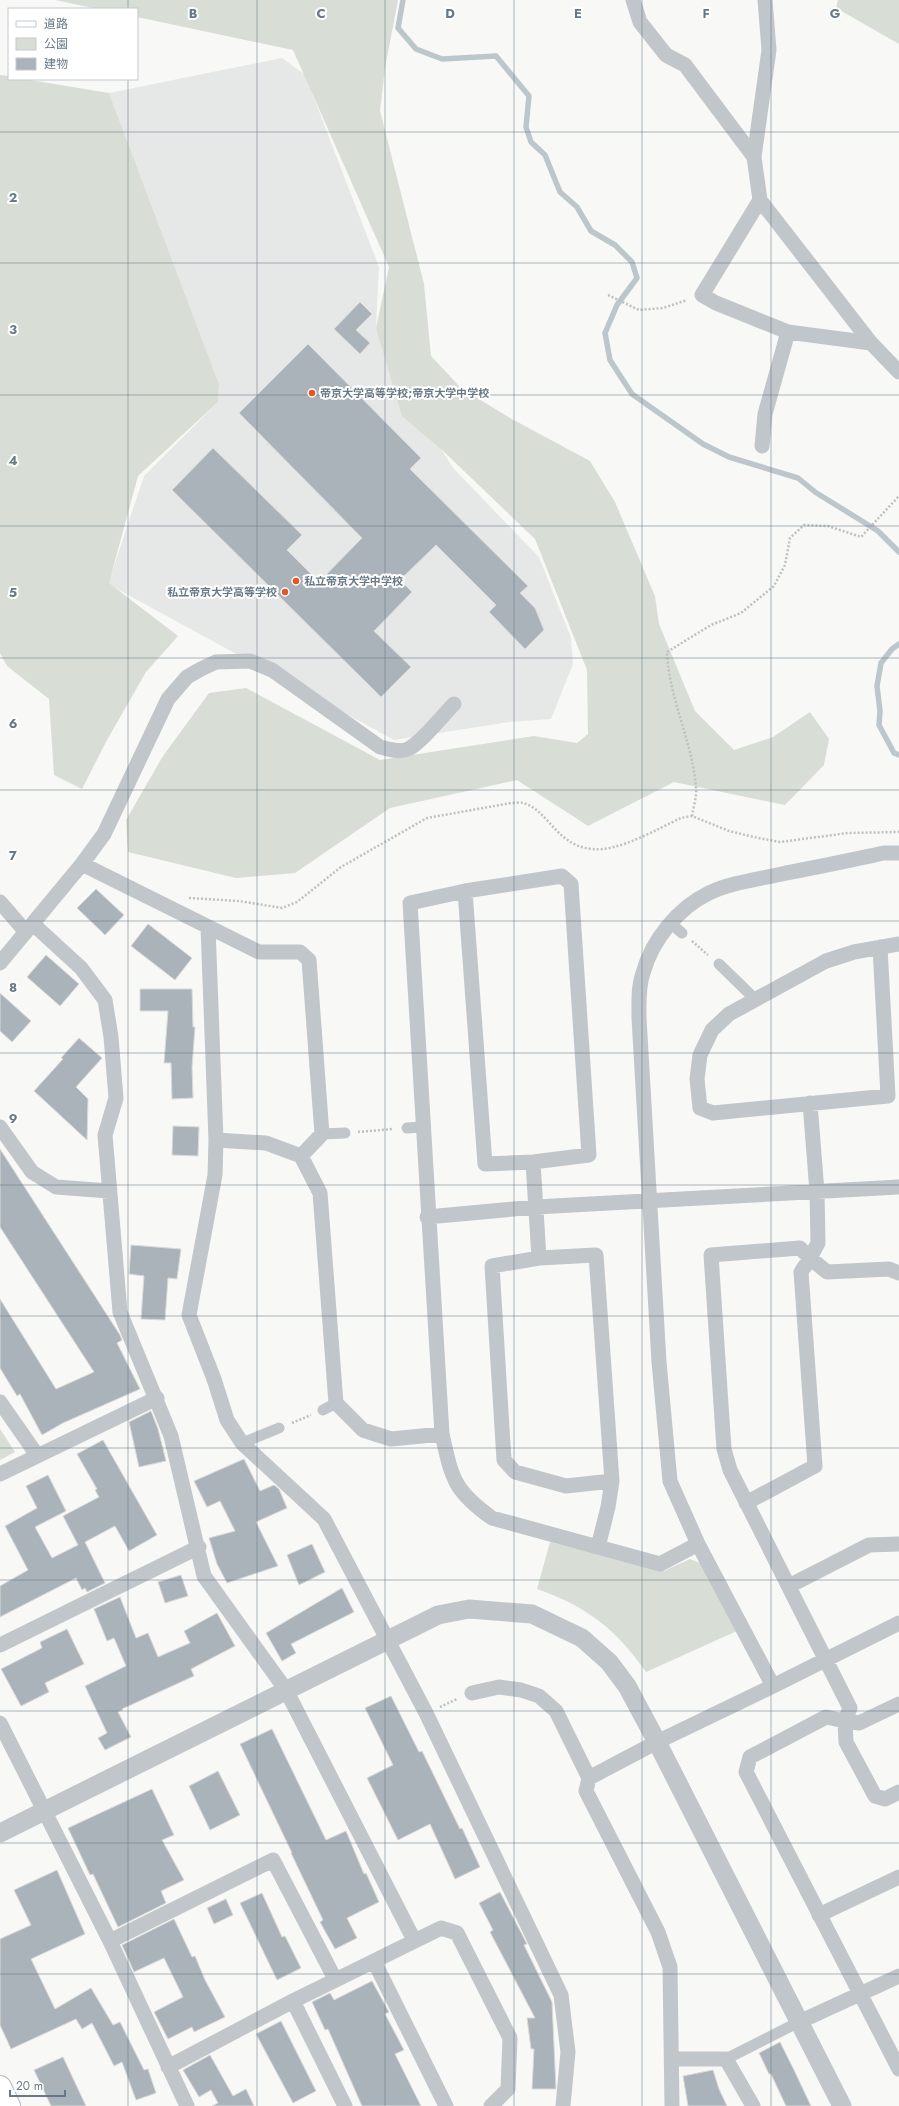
<svg xmlns="http://www.w3.org/2000/svg" width="899" height="2106" font-family="Jost,'Noto Sans JP',sans-serif">
<rect width="100%" height="100%" fill="#f8f8f6"/>
<path fill="#e6e7e7" d="M282,58L305,75L379,267L376,328L396,377L453,468L539,557L571,638L573,664L551,719L509,722L394,740L108,584L144,476L218,402L219,384L109,93Z"/>
<path fill="#d8ded5" d="M55,0H398L385,68L380,111L424,284L431,356L461,388L510,418L590,461L615,502L655,596L659,624L695,711L734,750L773,737L810,712L829,739L824,765L785,805L674,782L588,826L517,780L390,808L295,873L236,878L128,852L126,820L163,756L209,693L246,688L380,760L534,736L577,743L588,734L587,670L535,539L441,449L402,416L376,328L389,267L293,50L137,17V9H98Z
M838,0H899V44L836,8Z
M0,75L9,76V79H24L109,93L219,384L218,402L138,476L109,583L178,636L146,672L107,740L82,789L54,775L49,699L7,666L0,653Z
M0,1429L15,1452L0,1460Z
M550,1542L664,1571L690,1559L703,1564L737,1631L646,1672C616,1629 586,1606 537,1589Z"/>
<g fill="none" stroke-linecap="round" stroke-linejoin="round">
<path stroke="#bcc7cc" stroke-width="5.5" d="M403,0L398,28L416,49L442,59L496,56L529,96L526,127L531,142L545,155L560,192L577,207L591,231L615,245L632,262L637,278L617,305L605,333L610,360L632,394L703,444L729,457L798,478L815,492L878,531L899,552
M899,644L892,649L881,663L877,686L880,711L879,725L894,753L899,755"/>
</g>
<path fill="#aab3b9" stroke="#dadad8" d="M360,302L372,314L356,330L370,343L360,354L334,329Z
M308,344L421,458L410,469L528,586L520,593L535,608L544,630L525,649L489,612L496,605L436,545L400,580L412,592L374,631L411,667L381,697L172,490L213,448L302,535L287,550L319,582L362,538L239,413Z
M96,889L124,915L105,935L77,908Z
M148,924L192,958L175,980L131,946Z
M46,955L79,984L60,1006L27,977Z
M140,989H192L193,1027H195L192,1067L193,1098L172,1099L171,1063H164L168,1011H140Z
M0,993L31,1021L12,1042L0,1031Z
M79,1038L102,1058L76,1087L88,1099L87,1140L34,1091L63,1059L61,1058Z
M173,1126L199,1127L198,1156L172,1155Z
M0,1149L120,1335L122,1340L117,1343L140,1389L63,1423L42,1435L20,1394L17,1396L0,1368V1299L56,1389L94,1372L0,1227Z
M131,1245L181,1249L177,1279L168,1278L165,1320L141,1319L144,1276L129,1274Z
M151,1411L158,1429L166,1461L139,1467L129,1422Z
M103,1440L157,1535L129,1551L115,1526L85,1542L105,1583L87,1592L85,1588L82,1590L76,1578L0,1617V1586L28,1570L5,1526L37,1508L26,1486L48,1475L66,1511L35,1527L52,1558L78,1545L63,1516L99,1497L95,1490L97,1489L77,1454Z
M244,1459L260,1491L274,1485L279,1489L287,1508L256,1522L278,1566L227,1583L217,1564L209,1538L235,1531L220,1501L207,1507L194,1481Z
M312,1544L325,1572L299,1585L287,1555Z
M181,1575L188,1596L165,1603L158,1582Z
M342,1588L354,1612L291,1644L296,1653L282,1661L266,1633Z
M120,1597L136,1638L148,1633L158,1657L190,1643L184,1631L217,1613L235,1646L191,1669L194,1676L122,1709L123,1710L118,1712L131,1737L105,1750L98,1738L107,1733L85,1686L126,1666L114,1638L107,1641L94,1609Z
M67,1629L84,1664L45,1683L49,1692L21,1706L1,1669L42,1648L40,1642Z
M391,1696L419,1752L422,1751L460,1829L462,1828L480,1867L455,1879L430,1824L398,1840L367,1778L393,1765L365,1708Z
M272,1729L326,1840L346,1831L364,1874L366,1873L379,1902L347,1918L357,1938L335,1949L320,1922L323,1920L291,1853H292L240,1744Z
M218,1771L240,1815L210,1830L189,1786Z
M152,1789L174,1835L162,1840L184,1880L161,1891L166,1903L118,1927L93,1874L90,1875L68,1828Z
M57,1870L85,1934L31,1959L55,2009L91,1988L113,2025L120,2022L144,2070L148,2069L156,2093L136,2100L122,2062L114,2066L92,2023L82,2029L76,2019L11,2049L0,2025V1939L31,1925L14,1890Z
M500,1892L527,1944L524,1945L552,2002L556,2089H532L534,2049H531L527,2018H535L490,1932L493,1930L479,1903Z
M262,1893L282,1937L285,1936L301,1968L277,1980L240,1903Z
M226,1899L233,1915L214,1924L207,1908Z
M174,1919L192,1957L195,1956L205,1980L225,2017L194,2032L192,2027L168,2039L154,2012L183,1997L164,1958L134,1972L122,1945Z
M372,1981L389,2012L385,2014L404,2050L395,2054L421,2106H362L328,2029L325,2030L312,2002L330,1993L334,2000Z
M281,2021L316,2091L293,2103L256,2034Z
M780,2042L793,2068L811,2106H786L771,2074H769L759,2053Z
M210,2055L233,2096L246,2089L254,2106H212L218,2103L211,2090L199,2097L183,2070Z
M63,2057L86,2106H51L34,2070Z
M713,2070L719,2089L727,2106H688L683,2076Z"/>
<g fill="none" stroke-linecap="round" stroke-linejoin="round">
<g stroke="#b5babe" stroke-width="24">
<path id="primary" d="M0,2087L9,2106"/>
</g>
<path stroke="#bec0c3" stroke-width="2.5" stroke-dasharray="2 2" stroke-linecap="butt" d="M608,295L639,310L663,308L687,300
M692,816C693,808 697,797 696,789C693,742 669,700 667,652L711,625L741,613L774,586L785,565L790,538L804,525L828,526L861,537L899,496
M189,898L239,901L282,908L297,902L341,867L427,818L511,803C515,803 520,802 523,803C548,809 556,846 592,849C619,852 657,829 681,818L692,816L729,831L758,838L780,842L848,833L899,832
M692,941L708,955
M358,1132L393,1129
M292,1423L311,1415
M440,1707L457,1699"/>
<path stroke="#c1c6ca" stroke-width="11" d="M670,923L682,933
M719,964L755,999
M407,1128L422,1127
M322,1134L345,1133
M323,1410L336,1403
M242,1443L279,1428
M726,2059L799,2022"/>
<path stroke="#c1c6ca" stroke-width="15" d="M633,0L640,22L666,55L685,65L754,157
M765,0L769,50L754,157L760,200L871,343L899,372
M760,200L702,295L716,303L788,332L871,343
M762,446L765,414L788,332
M82,864L259,952H300L309,960L322,1134L301,1156
M562,876L571,884L589,1155L533,1162L485,1164L465,891Z
M465,891L410,903L442,1434C452,1479 454,1491 492,1518L660,1564L698,1544
M0,902L26,932
M33,924L81,968L105,1000L111,1037L116,1098L105,1135L120,1312L171,1436L204,1576L286,1690L414,1940
M208,927L216,1140L215,1175L189,1315L214,1379L227,1420L242,1443L324,1519L426,1713L561,1995L568,2052L563,2106
M880,947L888,1096L713,1113L700,1108L697,1079L700,1055L712,1030L729,1014L826,961L854,952L899,944
M0,963L82,864L104,834L168,699L187,677L201,669L216,662L250,661L272,670L380,747C389,749 399,753 408,749C421,743 443,715 454,704
M810,1103L817,1192L818,1243L810,1258L800,1248L711,1255L724,1449L730,1470L850,1708L845,1721L826,1717L750,1757L746,1772L899,2069
M0,1127L32,1172L56,1187L109,1191
M216,1140L266,1143L301,1156L320,1193L336,1403L363,1430L391,1439L442,1434
M533,1162L539,1258
M427,1217L536,1207L899,1187
M0,1402L37,1455
M0,1474L157,1398
M746,1503L815,1466L801,1272L810,1258L827,1272L889,1269L899,1273
M598,1547L608,1507L612,1481L566,1486L515,1472L504,1460L492,1266L539,1258L596,1255L612,1481
M789,1586L869,1545L899,1544
M0,1645L199,1547
M773,1686L899,1623
M472,1693L499,1687L521,1690L539,1696L556,1711L589,1778
M899,1704L859,1723L845,1721L846,1742L875,1796L885,1799L899,1792
M0,1723L110,1941L187,2106
M819,1915L899,1877
M110,1941L273,1860L335,1979
M374,1961L446,2106
M293,2001L345,2106
M799,2022L899,1976
M673,2059H726L753,2106
M168,2067L293,2001L441,1928L457,1933L510,2038L508,2089L491,2106
M672,2106L670,1967L658,1932L586,1791L589,1778L657,1742L773,1686L698,1544L670,1481L659,1362L639,1018C639,1003 638,987 643,973C652,940 678,908 709,893C732,882 761,879 786,873C819,867 851,860 884,853H899"/>
<path stroke="#c1c6ca" stroke-width="19" d="M0,1833L438,1615L469,1609L532,1614L582,1638L609,1662L627,1686L657,1742L842,2106"/>
<use href="#primary" stroke="#fff" stroke-width="22"/>
</g>
<path fill="none" stroke="#677987" stroke-width="1" stroke-opacity="0.55" d="M128,0V9M257,0V2106M385,0V2106M514,0V2106M642,0V2106M771,0V2106M128,79V2106M0,132H899M0,263H899M0,395H899M0,526H899M0,658H899M0,790H899M0,921H899M0,1053H899M0,1185H899M0,1316H899M0,1448H899M0,1580H899M0,1711H899M0,1843H899M0,1974H899"/>
<g fill="#e65428" stroke="#fff" stroke-width="1.5">
<circle cx="312" cy="393" r="4"/>
<circle cx="296" cy="581" r="4"/>
<circle cx="285" cy="592" r="4"/>
</g>
<g text-anchor="middle" dominant-baseline="central" stroke-width="4" stroke-linejoin="round" paint-order="stroke">
<g font-size="11" font-weight="bold" fill="#677987" stroke="#fff" text-anchor="start">
<text x="320" y="393">帝京大学高等学校;帝京大学中学校</text>
<text x="304" y="581">私立帝京大学中学校</text>
<text x="277" y="592" text-anchor="end">私立帝京大学高等学校</text>
</g>
</g>
<g font-size="13" text-anchor="middle" font-weight="bold" fill="#677987" stroke="#fff" stroke-width="4" stroke-linejoin="round" paint-order="stroke">
<text x="193" y="18">B</text>
<text x="321" y="18">C</text>
<text x="450" y="18">D</text>
<text x="578" y="18">E</text>
<text x="706" y="18">F</text>
<text x="835" y="18">G</text>
<text x="13" y="202">2</text>
<text x="13" y="334">3</text>
<text x="13" y="465">4</text>
<text x="13" y="597">5</text>
<text x="13" y="728">6</text>
<text x="13" y="860">7</text>
<text x="13" y="992">8</text>
<text x="13" y="1123">9</text>
</g>
<rect x="8" y="8" width="130" height="72" fill="#ffffff" stroke="#c2c9cf"/>
<rect x="16" y="21" width="20" height="6" fill="#ffffff" stroke="#c2c9cf"/>
<text x="44" y="28" font-size="12" fill="#677987">道路</text>
<rect x="16" y="38" width="20" height="12" fill="#d8ded5" stroke="#c2c9cf"/>
<text x="44" y="48" font-size="12" fill="#677987">公園</text>
<rect x="16" y="58" width="20" height="12" fill="#aab3b9" stroke="#c2c9cf"/>
<text x="44" y="68" font-size="12" fill="#677987">建物</text>
<path d="M10 2090v6h55v-6" fill="none" stroke="#677987" stroke-width="2"/>
<text x="16" y="2090" font-size="12" fill="#677987" stroke="#ffffff" stroke-width="3" paint-order="stroke">20 m</text>
</svg>
